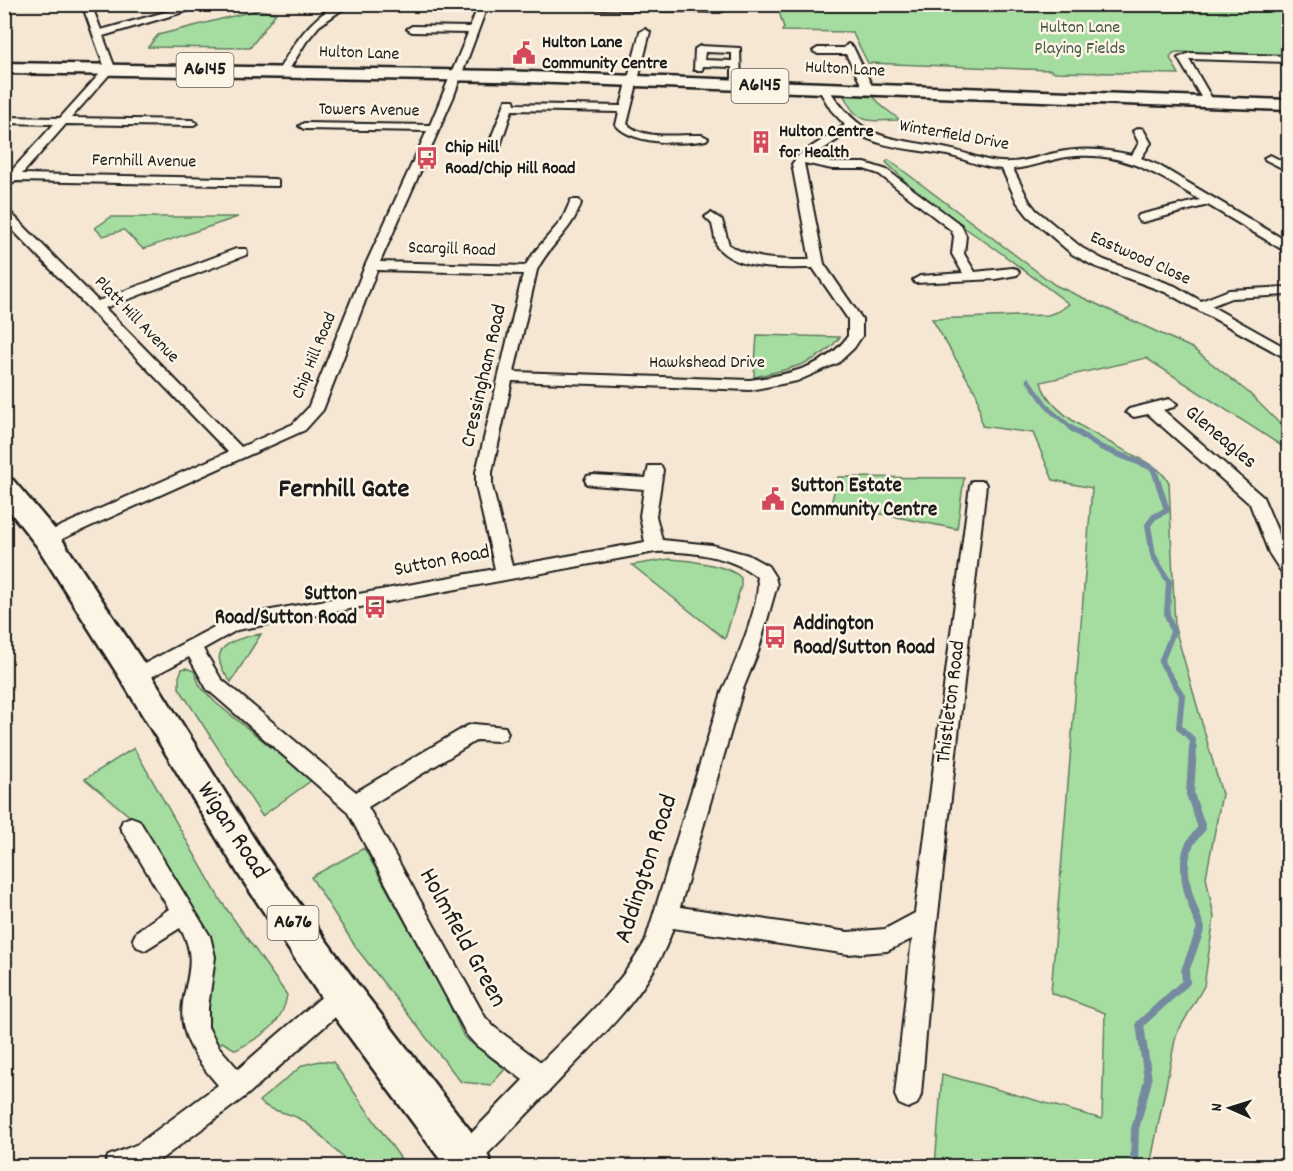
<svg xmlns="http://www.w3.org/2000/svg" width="1293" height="1171" font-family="Dekko,sans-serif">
<rect width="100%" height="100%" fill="#f6e7d4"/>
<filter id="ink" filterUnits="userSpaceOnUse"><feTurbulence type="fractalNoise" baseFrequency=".0167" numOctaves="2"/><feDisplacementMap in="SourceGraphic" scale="12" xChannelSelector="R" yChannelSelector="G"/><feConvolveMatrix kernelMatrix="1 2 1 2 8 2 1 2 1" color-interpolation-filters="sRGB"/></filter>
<g filter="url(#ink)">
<path fill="#a5dda1" stroke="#607c5e" stroke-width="1.5" d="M777,5H1288V56L1178,52L1173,53L1170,58L1179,74L1052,72L1051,70L868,63L852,32L782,31L784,28Z
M257,10L276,13L250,48L148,47L158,35Z
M846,95L873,96L883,107L900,120C869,120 859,127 844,96Z
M889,160L1055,285L1192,348L1249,393L1288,432V450L1146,358L1041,382C1049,420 1125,447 1156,468C1161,471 1165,477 1169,482L1175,628L1222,794L1206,877L1214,917L1204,986L1176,1035L1150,1166H935L942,1074L1102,1119L1105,1013L1051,993L1092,488L1053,480L1033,433L982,426L977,395L932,319L1048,315L1059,311L1069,304L997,250L924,200L886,162Z
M111,217H238L143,249L124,230L103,236L95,228Z
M757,335L840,337C820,364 785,370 754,377Z
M838,477L964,478L957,529L831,504Z
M670,559C686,560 730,565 741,578V586L725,639L632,565Z
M261,634L231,682C203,649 230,639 261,634Z
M186,668L194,671L200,686L216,703L312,780L262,816L179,688V677L182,669Z
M134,748L221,901L287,995C282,1026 262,1036 236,1050L222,1042L216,1048L206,1029L212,946L133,819L85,779Z
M364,848L445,995L464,1037L505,1069L491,1085L461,1082L357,949L311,877Z
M320,1061L333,1062L406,1166H351C334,1150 318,1129 298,1118C285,1111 270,1112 259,1101L303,1065Z"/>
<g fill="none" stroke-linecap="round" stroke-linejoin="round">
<path stroke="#748a9f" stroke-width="4.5" d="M1028,380L1050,410L1073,429"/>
<path stroke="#748a9f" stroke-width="6" d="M1071,428L1100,447L1153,468L1155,473L1167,510L1154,517L1148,525L1153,555L1169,582L1167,614L1173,632L1161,662L1182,695L1179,727L1193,740L1192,750"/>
<path stroke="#748a9f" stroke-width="8" d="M1134,1166L1135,1129L1148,1080L1140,1024L1186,982L1185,971L1201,928C1191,904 1179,874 1188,848C1191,840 1197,834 1202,828L1190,794L1193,748"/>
<g stroke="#1c1c1c" stroke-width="4">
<path id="street" d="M82,4H91L101,30L194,4H210L103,36L115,68L71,118L192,120L197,123L192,126L66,124L22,174L274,179L278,180V186L16,181L4,190V179L54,124L4,123V117L60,118L105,68Z
M338,4H350L319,26L306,42L287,73H279L278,71C294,44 309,19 338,4Z
M479,4H488L453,98L380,262L525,266L536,250L562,220L571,200H579L581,203C573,230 549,245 537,270L514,372L750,380C785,375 826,368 848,336V319L813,268C783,268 739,272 717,247L712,224L705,217L711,213L722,220L729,245C754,261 781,260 810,260L792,164L799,155L845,125L831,110L819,90L824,87L828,88C865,144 888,136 948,149C969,153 988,164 1010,162C1025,162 1040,156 1055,153C1080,147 1106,149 1132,155L1139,143L1133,131L1139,128L1143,129L1151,143L1141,158L1158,165L1288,242V251L1283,250L1208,205L1143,222L1139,221L1137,218L1139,215L1200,200C1155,173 1122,150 1067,157C1049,160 1032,167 1013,169L1029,201L1036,210L1082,248L1104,260L1175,286L1201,301L1229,290L1288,287V295L1231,298L1211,306L1288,349V359L1165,292L1094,266L1072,254L1028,216L1017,202L1002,169C983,168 966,159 947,155C916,149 879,149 852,130L810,158L832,163H865L887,170L961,225L966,236L964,254L975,272L1012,268L1017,269L1019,272L1017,275L995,279L915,283L913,280L920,276L963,273L952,254L954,236L951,230L879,174L864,169H832L804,163L824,264L862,319V336L854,348L838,363L797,381L750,390L512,381L492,472V486L512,566L645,542L640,516L644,489L593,485L587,484L585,480L587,476L593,475L646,478L649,466H661L663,470L656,516L662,540L712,545L748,555L768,566L775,577L777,585L758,652L743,689L680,907L848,932L885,929L915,913L970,485L972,481H984L986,485L930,986L921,1095L917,1104L908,1108L899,1104L895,1095L912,939L887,951L848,954L673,928C653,987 611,1027 568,1071C538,1103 507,1135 475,1166H454L451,1159L455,1150L523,1080L476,1045L467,1035L347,811L207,689L189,657L136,685L129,682L126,677L129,672L233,617L495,569L476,486V472L523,274L377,270L323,410L305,430L53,543H41L38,539L41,535L228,452L4,221V209L8,210L98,301L236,249H246L247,252L246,255L105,308L241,447L293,424L308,408L365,266L427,131L304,129L299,126L304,123L430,125L468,33L412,32L407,29L412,26L470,27ZM655,552C688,551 728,555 756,576C766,592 733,670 723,689L645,942C618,989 579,1024 541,1062L494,1027L485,1017L368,807L477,740L498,741L505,739L508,733L505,727L474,724L467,726L356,792L221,679L203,649L237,630Z
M524,4H733V7L720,12L528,7Z
M645,29L650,32L627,124C644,141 680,134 702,135L708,138L706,140C683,145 631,144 616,125L619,112L512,110L500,146L498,148H490L488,146L506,100H514L515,104L621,106L640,32Z
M848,44L853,47L874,90L873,92L864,90L846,54H818L813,51L818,48H844Z
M700,46L740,48L741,87L732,85V67L703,66L702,70H694L695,49ZM705,52L732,53V61L704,60Z
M1190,53L1288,56V62L1189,59L1214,102L1209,105L1204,102L1178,58Z
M1270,155L1288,164V171L1266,160L1264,158Z
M1169,399L1177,404L1174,407L1163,410L1263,497L1288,556V574L1282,573L1269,553L1250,504L1148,414L1134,417L1126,412L1129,409Z
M131,817L139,820L210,936L215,957L208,1008V1027L218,1046L238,1069L333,987L342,983L351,987L354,995L351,1003L246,1096L156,1163L149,1166H105L108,1156L138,1144L218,1085C204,1069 189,1050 184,1029C175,992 204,967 180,928L145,950L137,947L133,939L137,931L169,909L120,827L123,820Z"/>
</g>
<g stroke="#1c1c1c" stroke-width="5">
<path id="primary" d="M4,63L499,71L1288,100V110L499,81L4,73Z
M4,477L13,480L57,532L147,668L263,853L356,982L486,1151L492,1166H445L328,1008L239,875L125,686L37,546L4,504Z"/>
</g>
<use href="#street" fill="#fcf5e5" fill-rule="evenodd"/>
<use href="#primary" fill="#fcf5e5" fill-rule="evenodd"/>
</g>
</g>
<defs>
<g id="civic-bare" transform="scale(1.8)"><path d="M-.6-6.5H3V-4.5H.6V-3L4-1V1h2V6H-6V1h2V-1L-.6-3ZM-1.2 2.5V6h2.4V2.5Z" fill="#d1495b" stroke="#fcf5e5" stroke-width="2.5" paint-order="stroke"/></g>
<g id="building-bare" transform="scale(1.8)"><path d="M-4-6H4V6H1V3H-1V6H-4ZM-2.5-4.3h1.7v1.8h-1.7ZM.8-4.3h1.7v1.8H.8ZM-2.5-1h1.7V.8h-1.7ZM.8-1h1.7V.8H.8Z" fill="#d1495b" stroke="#fcf5e5" stroke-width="2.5" paint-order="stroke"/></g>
<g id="bus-bare" transform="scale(1.8)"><path d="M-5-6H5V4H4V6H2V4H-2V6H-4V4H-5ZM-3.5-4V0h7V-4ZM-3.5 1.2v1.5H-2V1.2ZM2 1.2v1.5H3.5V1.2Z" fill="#d1495b" stroke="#fcf5e5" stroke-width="2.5" paint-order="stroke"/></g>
</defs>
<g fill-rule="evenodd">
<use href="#civic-bare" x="524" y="53"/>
<use href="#building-bare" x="761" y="142"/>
<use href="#bus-bare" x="427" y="158"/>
<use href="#civic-bare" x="773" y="499"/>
<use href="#bus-bare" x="375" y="607"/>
<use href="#bus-bare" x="775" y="637"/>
</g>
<g text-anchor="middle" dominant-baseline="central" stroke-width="5" stroke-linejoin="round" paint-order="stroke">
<g font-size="18" fill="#455644" stroke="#fcf5e5">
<text x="1080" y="28">Hulton Lane<tspan x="1080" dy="21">Playing Fields</tspan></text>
</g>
<g font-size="18" font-weight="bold" fill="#1c1c1c" stroke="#fcf5e5" text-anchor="start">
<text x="542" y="43">Hulton Lane<tspan x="542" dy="21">Community Centre</tspan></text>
<text x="779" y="132">Hulton Centre<tspan x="779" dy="21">for Health</tspan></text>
<text x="445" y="148">Chip Hill<tspan x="445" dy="21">Road/Chip Hill Road</tspan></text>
</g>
<g font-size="18" fill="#1c1c1c" stroke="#fcf5e5">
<text transform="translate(359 54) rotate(2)">Hulton Lane</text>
<text transform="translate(845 70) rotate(3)">Hulton Lane</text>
<text transform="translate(369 111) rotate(1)">Towers Avenue</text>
<text transform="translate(954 136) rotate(10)">Winterfield Drive</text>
<text transform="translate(144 162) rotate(1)">Fernhill Avenue</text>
<text transform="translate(452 250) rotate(2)">Scargill Road</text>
<text transform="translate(1140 259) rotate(24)">Eastwood Close</text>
<text transform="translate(136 320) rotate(46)">Platt Hill Avenue</text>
<text transform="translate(315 356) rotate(-68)">Chip Hill Road</text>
<text x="707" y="363">Hawkshead Drive</text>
</g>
<g fill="#fcf5e5" stroke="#5f5d58" stroke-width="1.5">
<rect x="176.5" y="53" width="57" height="34" rx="4.5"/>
<rect x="731.5" y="69" width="57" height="34" rx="4.5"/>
<rect x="267.5" y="906" width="51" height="34" rx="4.5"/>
</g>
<g font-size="20" font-weight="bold" fill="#1c1c1c">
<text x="205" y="70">A6145</text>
<text x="760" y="86">A6145</text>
<text x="293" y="923">A676</text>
</g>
<g font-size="21" fill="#1c1c1c" stroke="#fcf5e5">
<text transform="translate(485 376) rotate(-77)">Cressingham Road</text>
<text transform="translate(1220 438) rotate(40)">Gleneagles</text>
<text transform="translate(442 562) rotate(-11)">Sutton Road</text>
<text transform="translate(952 702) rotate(-83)">Thistleton Road</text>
</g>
<g font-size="21" font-weight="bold" fill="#1c1c1c" stroke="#fcf5e5" text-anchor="start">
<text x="791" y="487">Sutton Estate<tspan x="791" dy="24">Community Centre</tspan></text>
<text x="357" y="595" text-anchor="end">Sutton<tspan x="357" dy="24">Road/Sutton Road</tspan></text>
<text x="793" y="625">Addington<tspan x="793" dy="24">Road/Sutton Road</tspan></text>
</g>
<g font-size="26" fill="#1c1c1c" stroke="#fcf5e5">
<text transform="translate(232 831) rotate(57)">Wigan Road</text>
<text transform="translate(647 869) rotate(-72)">Addington Road</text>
<text transform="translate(462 938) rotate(61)">Holmfield Green</text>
</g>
<g font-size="27" font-weight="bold" fill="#1c1c1c" stroke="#fcf5e5">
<text x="344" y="490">Fernhill Gate</text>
</g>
</g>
<rect width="1293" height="1171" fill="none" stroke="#fcf5e5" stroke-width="24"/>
<rect x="12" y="12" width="1269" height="1147" fill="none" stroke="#1c1c1c" stroke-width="2" filter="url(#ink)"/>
<g transform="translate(1230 1108) rotate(273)" stroke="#fcf5e5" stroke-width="4.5" paint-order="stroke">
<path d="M0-4.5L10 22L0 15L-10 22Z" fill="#1c1c1c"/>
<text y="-9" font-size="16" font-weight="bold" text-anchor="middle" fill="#1c1c1c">N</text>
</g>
</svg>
